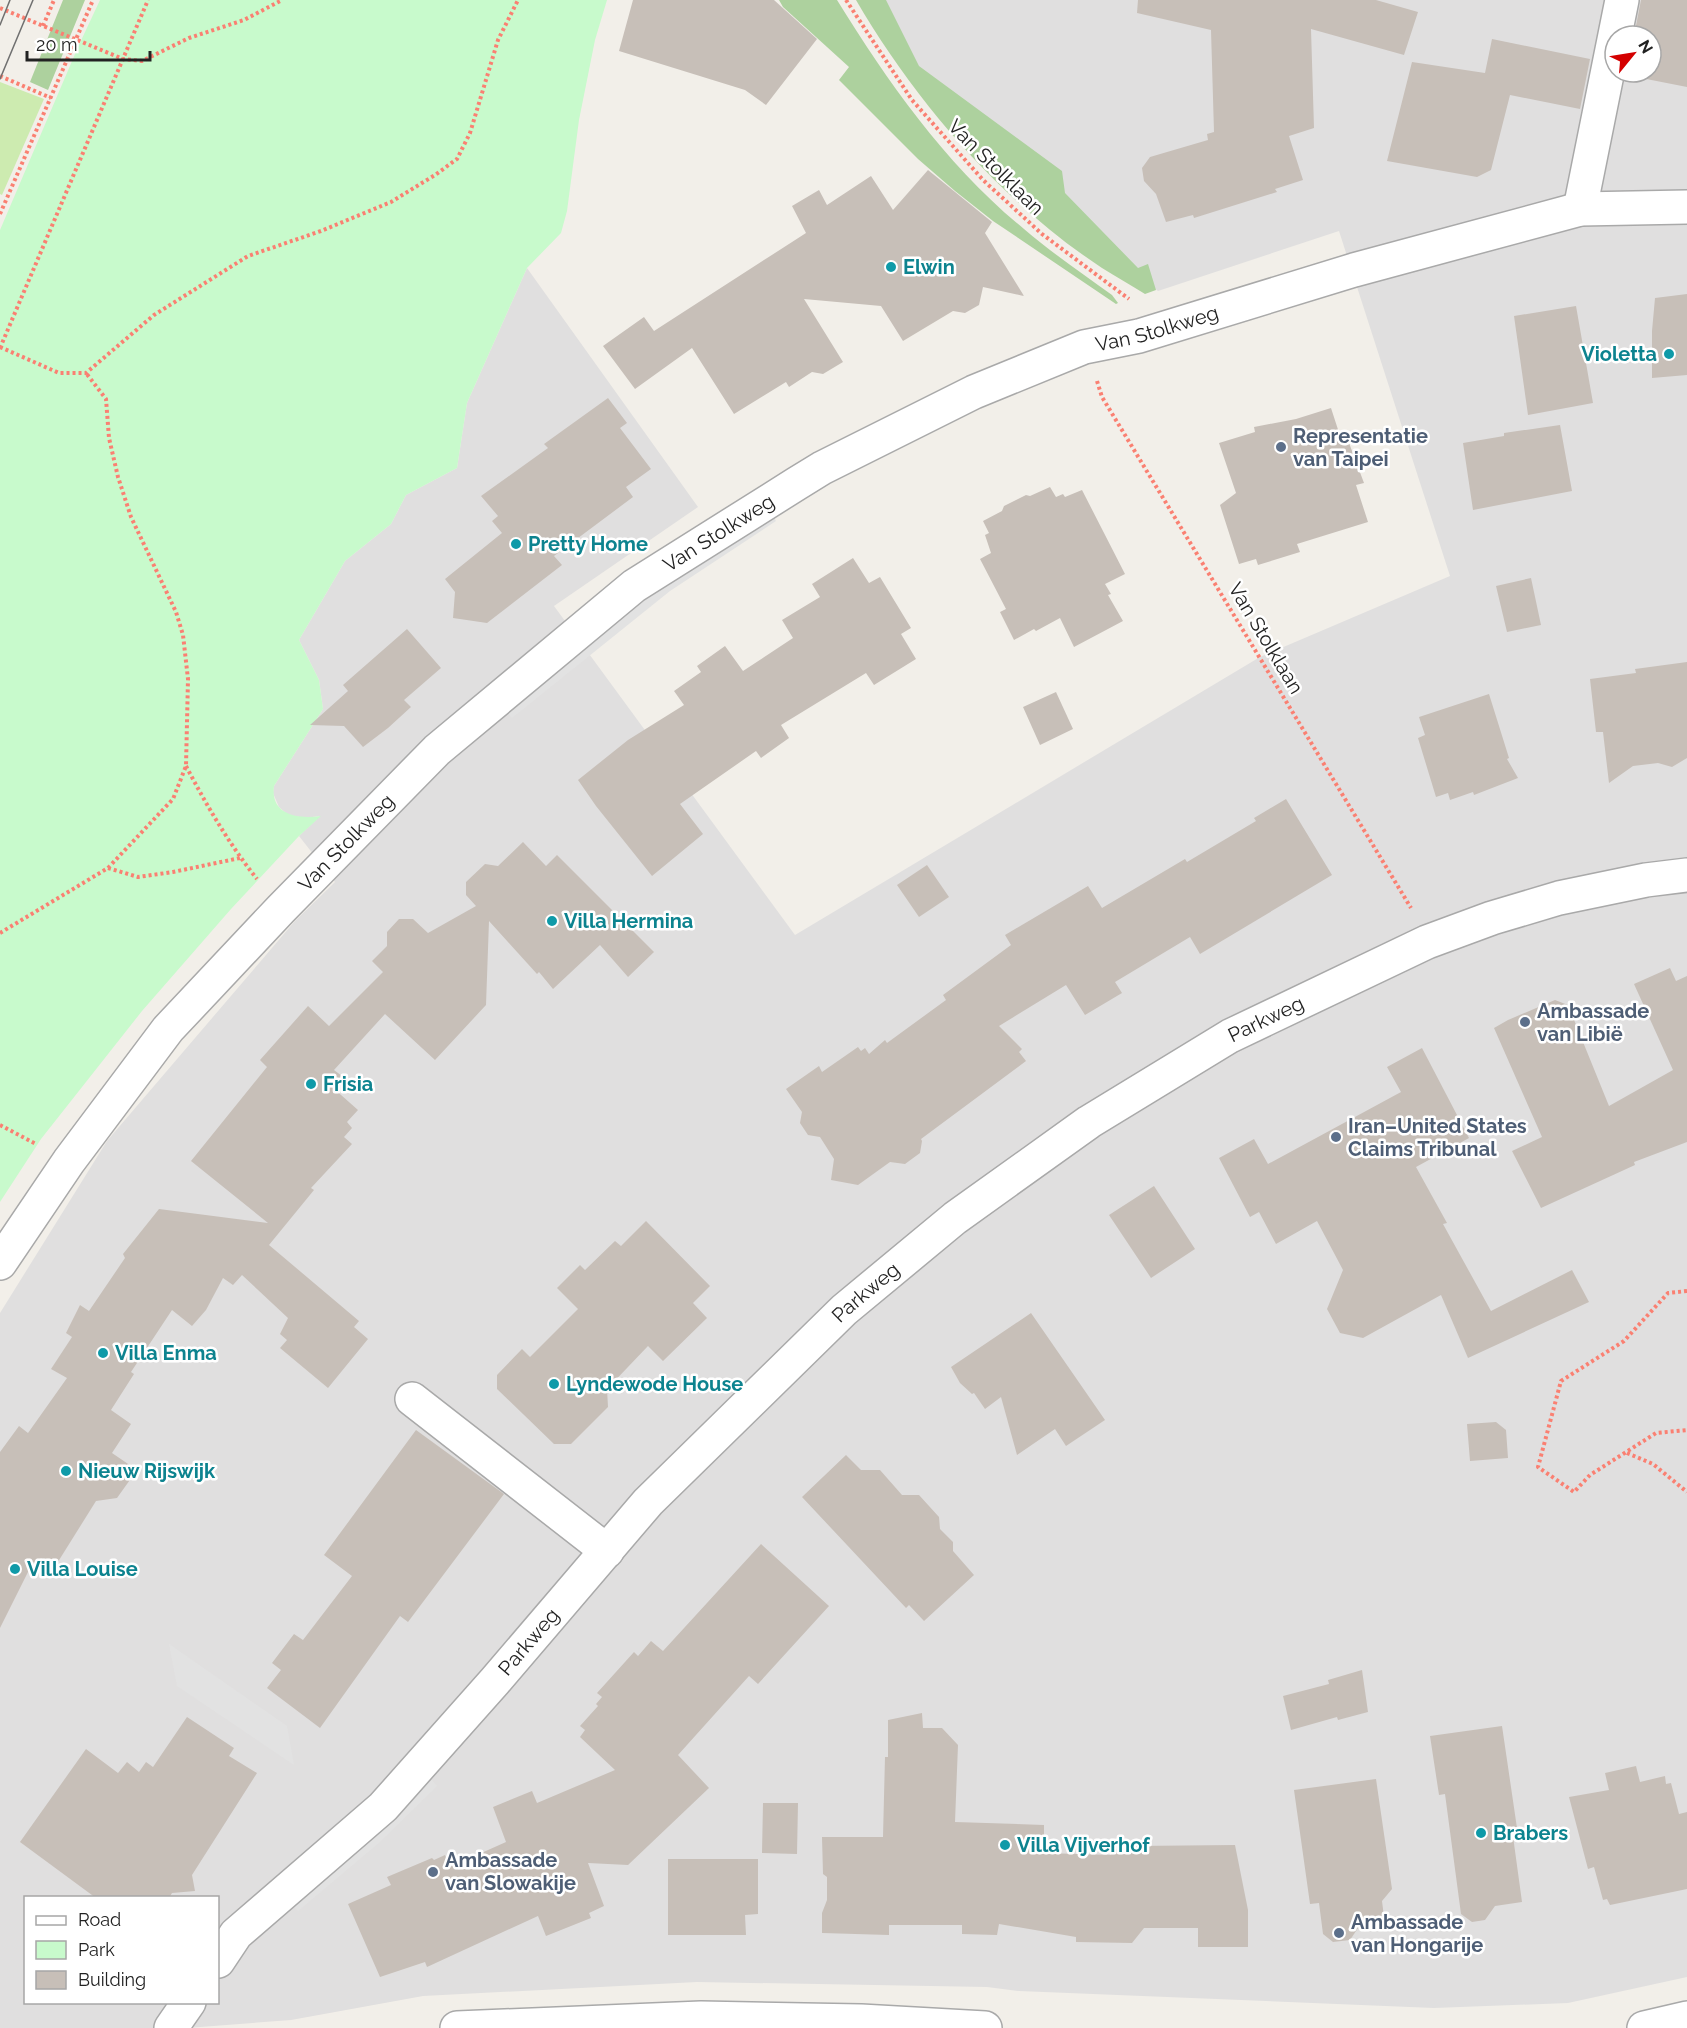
<svg xmlns="http://www.w3.org/2000/svg" width="1687" height="2028" font-family="Raleway,sans-serif">
<rect width="100%" height="100%" fill="#f2efe9"/>
<path fill="#e0dfdf" fill-rule="evenodd" d="M871,0H1687V1977L1568,2003L1434,2008L1019,1991L987,1987L697,1982L423,1996L291,2020L187,2028H0V1313L107,1141L295,921L335,882L299,836L320,816L305,818L288,815L279,807L273,793L274,786L323,709L319,680L299,640L345,561L391,524L406,495L457,468L467,403L527,268L698,507L554,606L795,935L1260,657L1450,576L1339,231L1158,291L1035,187L917,69ZM1615,36H1651V72H1615ZM26,1898H218V2002H26Z"/>
<path fill="#cdebb0" d="M0,82L44,99L2,195L0,194Z"/>
<path fill="#add19e" d="M63,0H85L48,90L30,82Z
M779,0H837C889,84 947,166 1024,229C1052,253 1083,274 1112,295L1118,303L1116,304L993,221L955,191L918,159L839,80L849,67L783,7Z
M856,0H886L919,66L1062,171L1065,193L1138,268L1148,264L1156,290L1145,294C1131,285 1116,277 1102,268C1002,202 916,103 856,0Z"/>
<path fill="#c8facc" d="M100,0H607L595,40L579,120L567,211L561,233L527,268L467,403L457,468L406,495L391,524L345,561L299,640L319,680L323,709L274,786C270,816 299,819 321,816L299,836L231,909L142,1011L41,1139L0,1202V230L78,47Z"/>
<path fill="#e2e2e2" d="M771,512L776,521L670,591L512,718L505,710L665,582Z
M169,1644L287,1726L294,1765L177,1686Z
M430,1778L437,1786L380,1842L298,1911L290,1903Z"/>
<path fill="#c7bfb8" d="M633,0H774L817,39L766,105L745,90L619,51Z
M1138,0H1376L1418,12L1404,55L1311,29L1314,128L1289,136L1303,180L1275,189L1277,192L1194,218L1193,215L1166,222L1156,194L1144,181L1142,168L1150,157L1208,140L1207,134L1214,132L1211,30L1137,13Z
M1641,0H1687V87L1626,75L1627,72H1651V36H1634Z
M1492,39L1590,59L1580,109L1510,95L1491,170L1477,177L1387,161L1412,62L1485,73Z
M928,170L992,222L985,233L1024,296L983,287L979,305L965,313L953,311L903,341L881,306L804,299L843,362L823,374L812,372L789,387L786,382L734,414L692,348L635,389L603,346L644,317L654,331L806,233L792,206L819,190L827,205L871,176L893,210Z
M1687,294V375L1652,378V331L1655,298Z
M1576,306L1593,403L1528,415L1514,316Z
M608,398L627,423L620,428L651,469L626,487L633,497L554,556L562,565L487,623L453,618L455,592L445,579L502,533L492,521L498,516L481,496L548,448L544,444Z
M1331,408L1343,445L1349,443L1364,483L1356,485L1368,522L1297,544L1300,552L1258,565L1256,559L1239,564L1220,505L1236,493L1219,443L1255,432L1254,427L1296,419Z
M1560,425L1572,491L1473,510L1463,443L1504,436V433Z
M1050,487L1056,497L1063,494L1065,497L1082,490L1125,574L1105,584L1111,594L1108,595L1123,621L1074,647L1060,618L1036,631L1034,629L1014,640L1000,612L1006,609L980,559L991,553L985,535L989,533L983,521L1002,511L1004,506L1026,495L1030,496Z
M853,558L869,583L880,577L911,628L901,634L916,659L874,685L866,673L781,725L789,738L761,758L756,751L680,804L703,834L652,876L596,806L578,780L628,740L684,705L674,691L701,672L697,666L725,646L743,671L793,638L782,620L820,597L812,584Z
M1531,578L1541,625L1507,632L1496,586Z
M407,629L441,668L404,700L411,707L388,728L363,747L344,726L310,725L348,691L343,685Z
M1687,662V758L1672,767L1658,763L1633,766L1609,783L1603,732H1596L1590,679L1636,673L1635,669Z
M1056,692L1073,729L1040,745L1023,707Z
M1489,694L1509,758L1507,759L1518,778L1474,795L1473,792L1450,800L1448,793L1436,797L1418,738L1425,735L1419,717Z
M1286,799L1332,875L1200,954L1190,937L1115,982L1122,993L1085,1015L1066,985L999,1026L1022,1049L1019,1052L1026,1061L921,1139L922,1141L920,1153L905,1164L890,1162L858,1185L831,1180L834,1159L820,1137L808,1135L800,1123L802,1112L786,1089L819,1066L822,1072L858,1047L861,1051L865,1048L869,1054L885,1040L887,1043L946,1000L943,995L1011,945L1005,935L1088,886L1102,908L1185,859L1187,862L1256,821L1254,818Z
M523,842L546,866L557,855L654,952L628,977L600,945L553,989L539,972L537,974L489,921L486,1005L435,1060L385,1014L334,1070L342,1076L332,1087L358,1110L347,1122L352,1128L344,1137L352,1144L311,1188L314,1190L269,1245L359,1321L354,1327L368,1339L328,1388L280,1348L287,1340L280,1334L288,1318L242,1275L233,1285L223,1278L206,1310L192,1326L172,1310L131,1372L134,1374L111,1410L131,1424L112,1453L137,1470L117,1498L96,1501L51,1573L33,1562L0,1628V1452L19,1426L28,1433L67,1378L51,1369L72,1337L66,1333L80,1305L89,1311L125,1258L123,1254L159,1209L268,1223L191,1161L267,1067L260,1060L308,1006L329,1026L383,972L372,961L387,946V932L399,919H413L428,933L476,906L466,895V882L485,864L498,866Z
M927,865L949,897L919,917L897,885Z
M1670,968L1676,981L1687,976V1142L1634,1162L1635,1165L1541,1208L1512,1151L1542,1137L1494,1028L1508,1020L1555,1000L1568,1005L1609,1106L1673,1070L1634,984Z
M1422,1048L1469,1138L1416,1167L1447,1223L1443,1224L1491,1311L1572,1270L1589,1302L1468,1358L1441,1295L1363,1338L1340,1333L1327,1309L1343,1270L1317,1221L1276,1244L1259,1212L1250,1217L1219,1158L1254,1139L1268,1164L1401,1092L1387,1067Z
M1154,1186L1195,1249L1151,1278L1109,1215Z
M646,1221L710,1286L693,1303L707,1318L663,1361L648,1346L607,1389L608,1407L571,1444H554L497,1389V1375L522,1349L530,1357L578,1309L557,1288L580,1265L585,1270L615,1241L621,1246Z
M1031,1313L1105,1420L1066,1446L1055,1429L1017,1455L1001,1397L985,1409L974,1393L972,1394L960,1383L951,1367Z
M1496,1422L1506,1430L1508,1458L1470,1461L1467,1424Z
M416,1430L504,1494L408,1622L400,1616L320,1728L267,1688L281,1670L272,1663L294,1634L303,1640L352,1576L324,1555Z
M846,1455L861,1470H880L902,1495H919L939,1517L940,1529L953,1542V1551L974,1575L924,1621L909,1605L906,1608L802,1497Z
M761,1544L829,1606L758,1684L749,1676L678,1755L709,1788L628,1865L588,1863L604,1906L589,1913L591,1918L546,1936L538,1916L427,1967L425,1962L380,1977L348,1904L391,1885L387,1877L432,1858L434,1860L445,1855L450,1867L506,1842L493,1807L532,1791L537,1803L615,1770L580,1737L585,1730L580,1726L598,1706L596,1704L602,1697L597,1693L634,1652L638,1656L651,1641L663,1651Z
M1362,1670L1368,1712L1338,1720L1337,1717L1291,1730L1283,1696L1329,1684L1328,1680Z
M922,1713L923,1728H942L958,1745L955,1822L1044,1825V1853L1111,1855L1112,1849L1134,1848V1846L1235,1845L1248,1910V1947H1198V1928H1144L1132,1943L1076,1942V1937L999,1924L997,1935L962,1934V1925H889V1935L822,1933V1913L827,1900V1877L823,1874L822,1837H883L885,1757H888V1720Z
M187,1717L234,1748L229,1756L257,1773L192,1875L195,1891L172,1893L169,1898H96L20,1842L86,1749L118,1773L127,1762L139,1772L146,1762L153,1767Z
M1502,1726L1517,1828L1512,1829L1522,1902L1495,1906L1485,1920L1472,1922L1461,1914L1445,1794L1439,1795L1430,1736Z
M1636,1766L1640,1782L1665,1776L1666,1784L1671,1783L1679,1814L1687,1812V1889L1610,1905L1607,1899L1603,1900L1594,1867L1588,1869L1569,1797L1609,1790L1605,1773Z
M1376,1779L1392,1889L1382,1901L1385,1925L1358,1928L1350,1940L1333,1942L1323,1934L1319,1903L1310,1904L1294,1790Z
M763,1803H798L797,1854L762,1853Z
M668,1859H758V1914L745,1915L746,1935H668Z"/>
<g fill="none" stroke-linecap="round" stroke-linejoin="round">
<g stroke="#a9a9a9" stroke-width="36">
<g id="minor">
<path d="M1580,209L1622,0"/>
<path id="s1" d="M0,1263L69,1161L168,1029L281,909L437,750L634,586L796,484L822,468L974,392L1084,347L1139,336L1354,270L1580,209L1687,207"/>
<path d="M412,1399L607,1551"/>
<path id="s2" d="M218,1961L236,1934L383,1807L495,1681L648,1502L844,1310L955,1218L1089,1122L1230,1036L1427,942L1492,918L1559,898L1646,880L1687,875"/>
<path d="M171,2028L189,2002"/>
<path d="M457,2028L701,2018L861,2021L985,2028"/>
<path d="M1644,2028L1687,2018"/>
</g>
</g>
<path stroke="#fa8072" stroke-width="4" stroke-dasharray="3 3" stroke-linecap="butt" d="M846,0L912,100L983,180L1042,234L1129,299
M0,8L123,59L142,61L189,38L244,20L282,0
M43,26L54,0
M0,76L51,98
M0,214L93,0
M0,347L59,373H86L154,315L248,256L321,231L391,202L435,175L457,159L470,133L498,40L518,0
M0,348L148,0
M1097,381L1102,397L1411,908
M186,766C207,806 229,844 257,879
M108,868L138,877L173,872L240,858
M0,933L108,868L173,799L186,766L188,679L183,635L176,612L131,517L118,477L109,438L106,399L86,373
M0,1125L36,1144
M1687,1291L1668,1293L1624,1341L1561,1381L1538,1467L1574,1492L1590,1475L1656,1433L1687,1430
M1627,1453L1653,1464L1687,1492"/>
<use href="#minor" stroke="#fff" stroke-width="33"/>
<path stroke="#707070" stroke-width="1.5" d="M0,25L10,0
M0,79L33,0"/>
</g>
<g fill="#0f9aa8" stroke="#fff" stroke-width="2">
<circle cx="891" cy="267" r="6"/>
<circle cx="1669" cy="354" r="6"/>
<circle cx="516" cy="544" r="6"/>
<circle cx="552" cy="921" r="6"/>
<circle cx="311" cy="1084" r="6"/>
<circle cx="103" cy="1353" r="6"/>
<circle cx="554" cy="1384" r="6"/>
<circle cx="66" cy="1471" r="6"/>
<circle cx="15" cy="1569" r="6"/>
<circle cx="1481" cy="1833" r="6"/>
<circle cx="1005" cy="1845" r="6"/>
</g>
<g fill="#5c6f8a" stroke="#fff" stroke-width="2">
<circle cx="1281" cy="447" r="6"/>
<circle cx="1525" cy="1022" r="6"/>
<circle cx="1336" cy="1137" r="6"/>
<circle cx="433" cy="1872" r="6"/>
<circle cx="1339" cy="1933" r="6"/>
</g>
<g text-anchor="middle" dominant-baseline="central" stroke-width="5" stroke-linejoin="round" paint-order="stroke">
<g font-size="20" fill="#222" stroke="#fff">
<text transform="translate(996 167) rotate(45)">Van Stolklaan</text>
<text stroke="none"><textPath href="#s1" startOffset="1518">Van Stolkweg</textPath></text>
<text stroke="none"><textPath href="#s1" startOffset="1032">Van Stolkweg</textPath></text>
<text transform="translate(1266 638) rotate(59)">Van Stolklaan</text>
<text stroke="none"><textPath href="#s1" startOffset="546">Van Stolkweg</textPath></text>
<text stroke="none"><textPath href="#s2" startOffset="1419">Parkweg</textPath></text>
<text stroke="none"><textPath href="#s2" startOffset="933">Parkweg</textPath></text>
<text stroke="none"><textPath href="#s2" startOffset="447">Parkweg</textPath></text>
</g>
<g font-size="20" font-weight="bold" fill="#0d838f" stroke="#fff" text-anchor="start">
<text x="903" y="267">Elwin</text>
<text x="1657" y="354" text-anchor="end">Violetta</text>
<text x="528" y="544">Pretty Home</text>
<text x="564" y="921">Villa Hermina</text>
<text x="323" y="1084">Frisia</text>
<text x="115" y="1353">Villa Enma</text>
<text x="566" y="1384">Lyndewode House</text>
<text x="78" y="1471">Nieuw Rijswijk</text>
<text x="27" y="1569">Villa Louise</text>
<text x="1493" y="1833">Brabers</text>
<text x="1017" y="1845">Villa Vijverhof</text>
</g>
<g font-size="20" font-weight="bold" fill="#4e5e75" stroke="#fff" text-anchor="start">
<text x="1293" y="436">Representatie<tspan x="1293" dy="23">van Taipei</tspan></text>
<text x="1537" y="1011">Ambassade<tspan x="1537" dy="23">van Libië</tspan></text>
<text x="1348" y="1126">Iran–United States<tspan x="1348" dy="23">Claims Tribunal</tspan></text>
<text x="445" y="1860">Ambassade<tspan x="445" dy="23">van Slowakije</tspan></text>
<text x="1351" y="1922">Ambassade<tspan x="1351" dy="23">van Hongarije</tspan></text>
</g>
</g>
<rect x="24" y="1896" width="195" height="108" fill="#ffffff" stroke="#a7a7a7" stroke-width="1.5"/>
<rect x="36" y="1916" width="30" height="9" fill="#ffffff" stroke="#a7a7a7" stroke-width="1.5"/>
<text x="78" y="1926" font-size="18" fill="#222222">Road</text>
<rect x="36" y="1941" width="30" height="18" fill="#c8facc" stroke="#a7a7a7" stroke-width="1.5"/>
<text x="78" y="1956" font-size="18" fill="#222222">Park</text>
<rect x="36" y="1971" width="30" height="18" fill="#c7bfb8" stroke="#a7a7a7" stroke-width="1.5"/>
<text x="78" y="1986" font-size="18" fill="#222222">Building</text>
<g transform="translate(1633 54) rotate(60)"><circle r="28" fill="#ffffff" stroke="#a7a7a7" stroke-width="1.5"/>
<path d="M0-4.5L10 22L0 15L-10 22Z" fill="#d40000"/>
<text y="-9" font-size="16" font-weight="bold" text-anchor="middle" fill="#222222">N</text>
</g>
<path d="M27 51v9h123v-9" fill="none" stroke="#222222" stroke-width="3"/>
<text x="36" y="51" font-size="18" fill="#222222" stroke="#ffffff" stroke-width="4.5" paint-order="stroke">20 m</text>
</svg>
